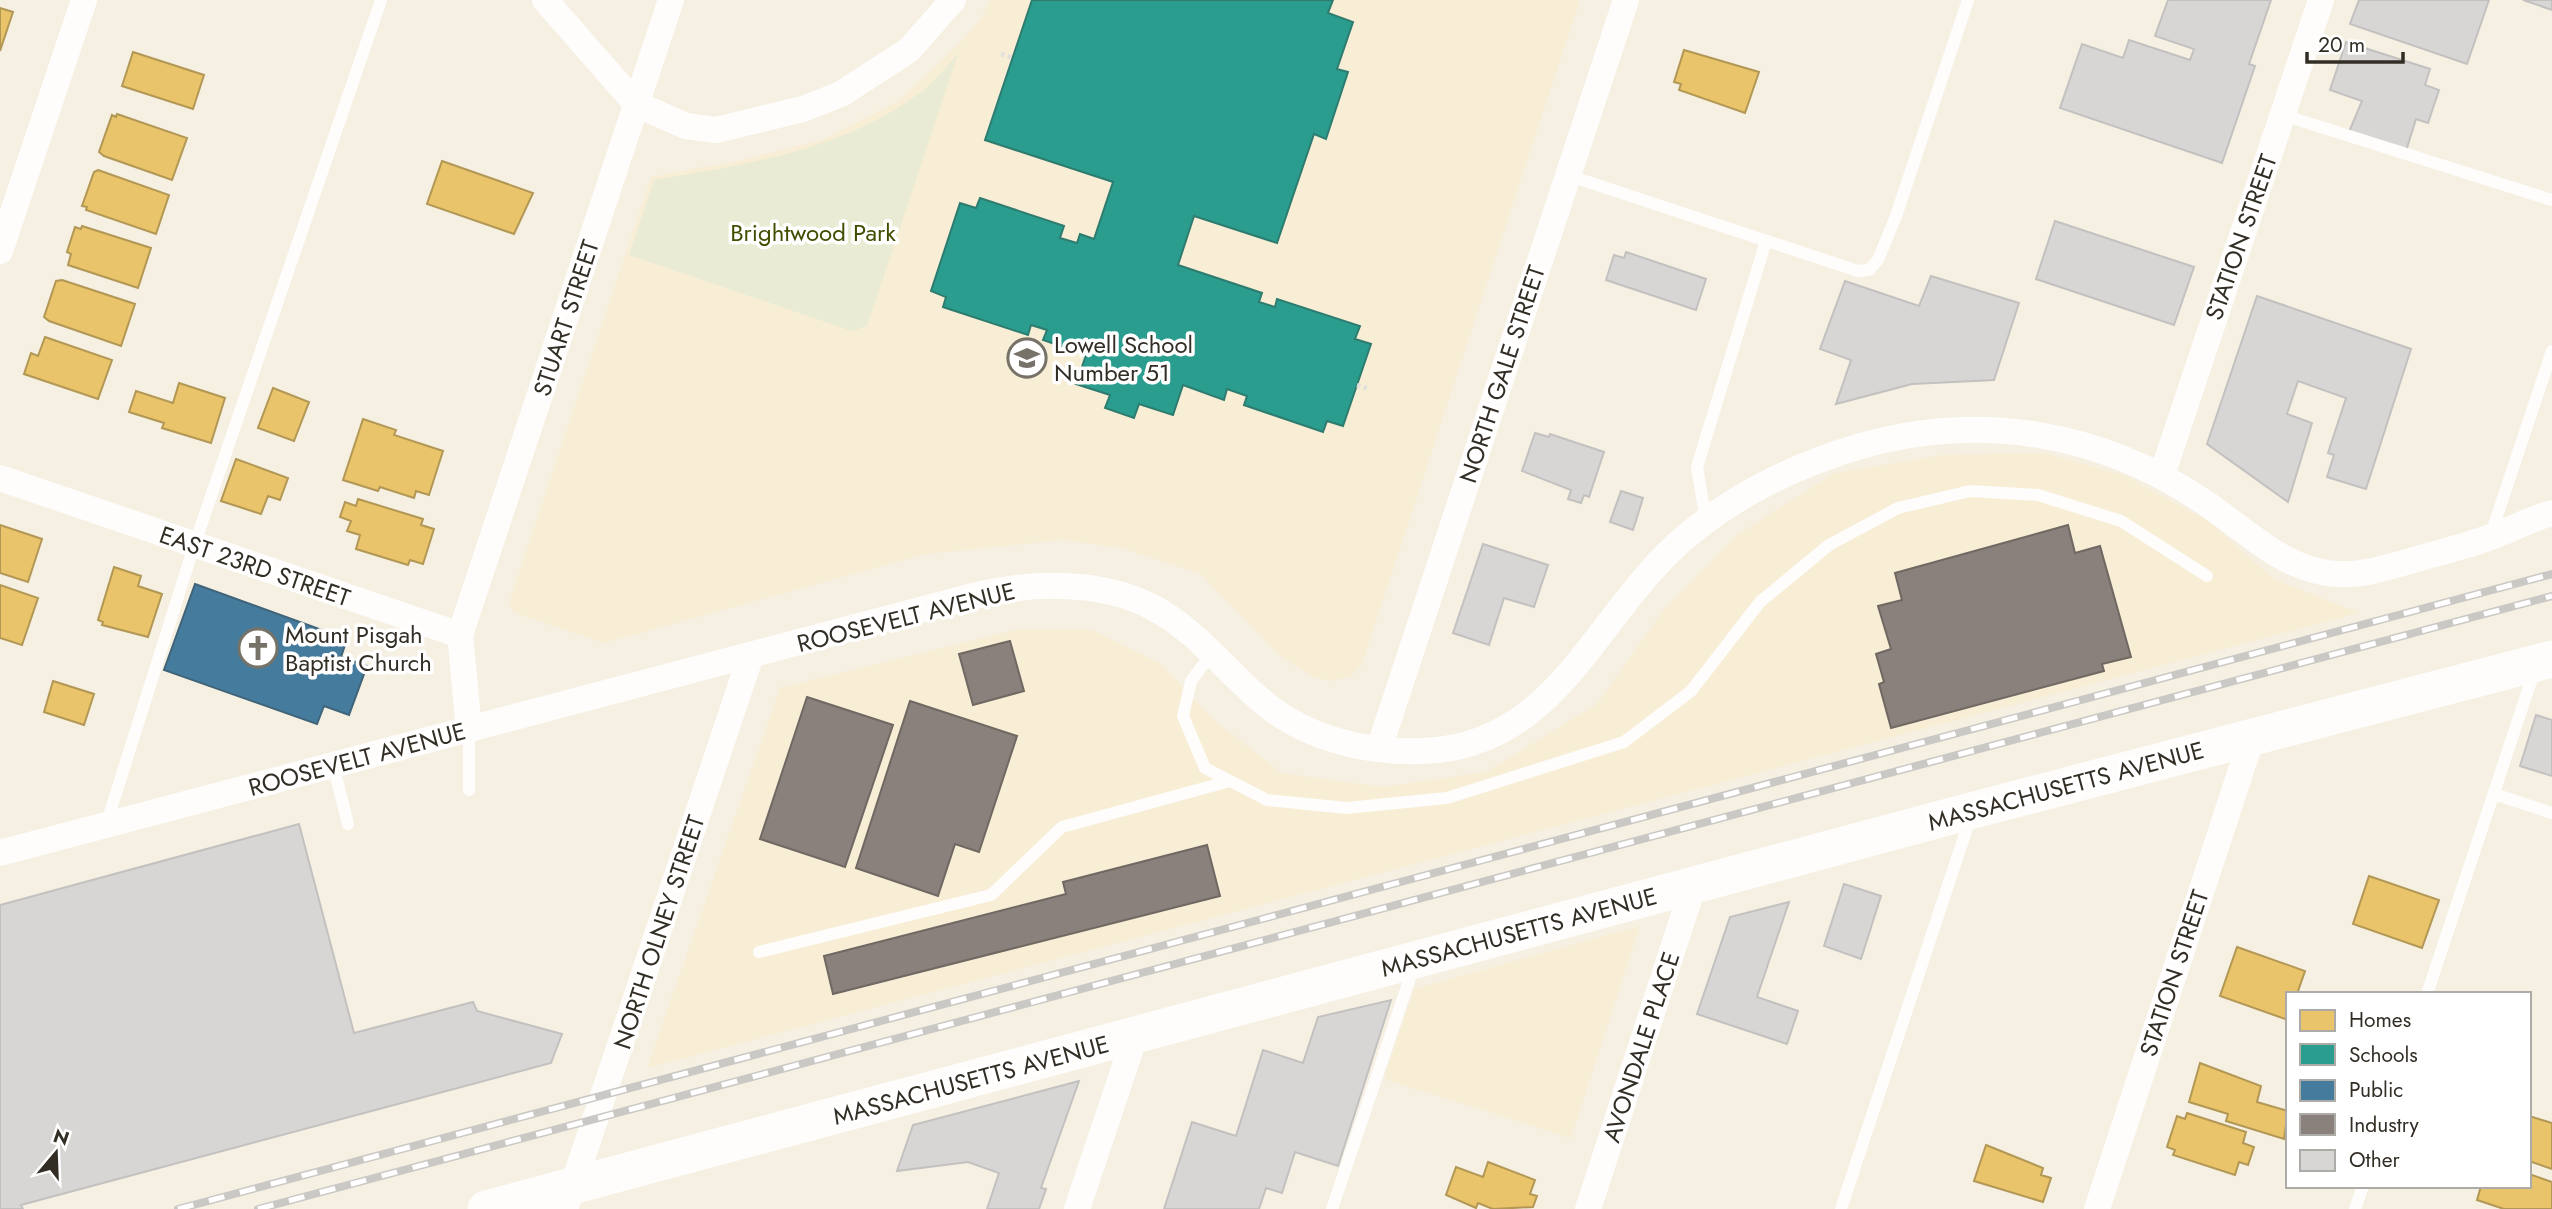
<svg xmlns="http://www.w3.org/2000/svg" width="2552" height="1209" font-family="Jost,sans-serif">
<rect width="100%" height="100%" fill="#f6f0e3"/>
<path fill="#f8edd5" d="M990,0H1580L1362,664L1350,677L1330,681L1313,677L1278,654L1201,574L1121,548L1062,540L926,554L604,643L513,612L509,602L651,177L738,161L822,140L897,102L962,41L982,17Z
M2044,453L2123,475L2209,521L2272,578L2359,613L647,1068L780,688L1019,629L1092,630L1161,664L1213,719L1281,773L1383,787L1486,772L1597,704L1665,608L1737,535L1835,473L1942,455Z
M1640,926L1571,1138L1384,1079L1414,989Z"/>
<path fill="#e9ebd4" d="M958,54L867,326L852,331L629,255L654,180C745,165 844,150 920,93C934,82 946,67 958,54Z"/>
<path fill="#e9c46a" stroke="#b29755" stroke-width="2" d="M0,8L13,12L0,51Z
M1684,50L1759,72L1745,113L1679,90L1681,84L1674,82Z
M133,52L204,75L193,109L122,86Z
M117,114L187,138L172,180L104,156L99,152L112,115L116,117Z
M442,161L533,193L514,234L427,204Z
M98,170L169,195L156,234L86,210L87,207L82,206L94,172Z
M82,226L151,248L138,288L68,265L71,254L67,252L75,227L81,229Z
M62,280L135,304L121,346L49,321L44,317L56,281Z
M45,337L112,360L98,399L24,374L31,353L38,356Z
M179,383L225,398L211,443L162,428L164,423L129,412L136,391L173,403Z
M273,388L309,402L294,441L258,428Z
M363,419L396,430L394,435L443,451L429,495L416,491L414,498L380,487L378,491L343,480Z
M236,459L288,478L280,500L268,496L261,514L221,501Z
M358,499L423,519L421,525L434,529L423,564L410,560L408,565L356,549L360,535L347,531L351,521L340,517L345,502L356,506Z
M0,525L42,539L28,582L0,573Z
M114,567L141,576L138,586L162,594L148,637L102,625L103,622L98,620Z
M0,585L38,598L22,645L0,638Z
M53,681L94,694L84,725L44,712Z
M2369,876L2439,900L2422,948L2353,924Z
M2237,947L2305,971L2297,994H2288V1020L2220,996Z
M2200,1063L2261,1086L2257,1102L2288,1111L2284,1139L2226,1121L2228,1114L2189,1102Z
M2187,1113L2246,1132L2243,1143L2254,1147L2248,1165L2239,1162L2235,1175L2173,1155L2175,1150L2167,1147L2177,1116L2185,1119Z
M2529,1116L2552,1123V1169L2529,1161Z
M1986,1145L2043,1168L2041,1175L2051,1178L2043,1202L1974,1181Z
M1488,1162L1535,1180L1530,1194L1537,1196L1533,1207L1493,1209L1478,1203L1476,1208L1446,1195L1456,1167L1483,1177Z
M2529,1174L2552,1182V1209H2504L2477,1200L2481,1186H2529Z"/>
<path fill="#2a9d8f" stroke="#2d7c6f" stroke-width="2" d="M1032,0H1333L1328,13L1353,22L1337,69L1348,72L1326,139L1314,134L1277,243L1194,216L1178,265L1262,293L1259,302L1275,307L1277,299L1360,326L1355,339L1371,344L1343,426L1327,421L1323,432L1244,405L1247,396L1227,389L1224,400L1183,385L1173,415L1139,404L1134,418L1105,408L1110,395L1076,384L1086,355L1043,340L1047,330L1031,325L1028,335L943,307L946,297L931,291L960,203L976,208L980,198L1064,226L1060,238L1077,243L1080,234L1094,239L1113,182L985,140Z"/>
<path fill="#457b9d" stroke="#406479" stroke-width="2" d="M195,584L347,639L341,657L367,666L349,715L324,706L317,724L164,670Z"/>
<path fill="#8a817c" stroke="#706862" stroke-width="2" d="M2068,525L2075,553L2100,546L2131,657L2102,664L2104,671L1891,728L1879,684L1884,682L1876,654L1891,649L1878,606L1902,600L1895,573Z
M1010,641L1024,691L973,705L959,654Z
M807,697L893,725L845,867L760,839Z
M910,701L1017,736L979,852L955,844L938,896L856,868Z
M1207,845L1220,896L833,994L824,956L1066,894L1063,882Z"/>
<path fill="#d8d6d5" stroke="#c3c1c0" stroke-width="2" d="M2168,0H2271L2249,64L2255,66L2222,163L2060,108L2082,44L2123,58L2129,40L2190,60L2194,49L2155,36Z
M2359,0H2489L2467,64L2350,24Z
M2523,0H2552V10Z
M2346,42L2430,69L2425,85L2439,90L2428,123L2416,119L2406,151L2349,132L2362,101L2330,90Z
M2055,221L2194,267L2174,325L2036,279Z
M1626,252L1706,279L1696,310L1606,280L1614,255L1624,258Z
M1931,276L2019,303L1994,380L1912,384L1836,404L1851,360L1820,349L1845,281L1919,306Z
M2257,296L2411,349L2366,489L2327,477L2334,455L2328,453L2346,398L2298,381L2287,414L2312,423L2288,502L2207,444Z
M1535,433L1549,437L1550,434L1604,452L1589,497L1584,495L1581,503L1568,499L1571,490L1522,471Z
M1621,491L1643,498L1633,530L1610,522Z
M1483,544L1548,565L1534,607L1504,598L1489,645L1453,633Z
M2536,715L2552,720V776L2520,766Z
M299,824L354,1033L473,1002L477,1011L562,1034L551,1063L21,1205L23,1209H0V905Z
M1844,884L1881,896L1861,959L1824,946Z
M1789,902L1757,997L1798,1011L1787,1044L1697,1014L1730,917Z
M1391,1000L1338,1166L1295,1152L1282,1193L1266,1188L1259,1209H1164L1192,1122L1236,1136L1263,1050L1303,1063L1318,1017Z
M1079,1081L1041,1188L1046,1189L1039,1209H987L999,1173L968,1162L897,1171L913,1125Z"/>
<g fill="none" stroke-linecap="round" stroke-linejoin="round">
<path stroke="#e2e0dc" stroke-width="4.5" stroke-dasharray="3.5 3.5" stroke-linecap="butt" d="M1001,54L1013,58
M1357,385L1369,389"/>
<path stroke="#fefdfb" stroke-width="12" d="M2283,115L2552,200
M1567,175L1858,271L1869,270L1878,260L1896,216L1968,0
M1706,521L1697,467L1766,241
M2490,537L2552,351
M1212,653L1191,681L1183,716L1205,768L1267,800L1347,808L1447,798L1624,742L1691,691L1760,602L1829,545L1898,508L1970,491L2038,495L2121,521L2207,576
M469,730V790
M333,765L348,824
M2494,794L2552,813
M106,825L194,546L381,0
M759,952L991,895L1062,827L1230,781
M2427,994L2535,669
M1332,1209L1414,966
M1841,1209L1971,816
M2355,1209L2363,1186"/>
<path stroke="#fefdfb" stroke-width="26" d="M545,0L636,104L686,126L716,130L803,109L841,94L909,50L953,0
M0,251L84,0
M2162,475L2321,0
M0,478L460,635L469,730
M460,635L671,0
M1379,749L1626,0
M0,853L969,597C1027,582 1100,579 1154,608C1197,631 1226,671 1263,702C1307,739 1366,753 1423,751C1549,747 1589,632 1666,555C1718,503 1791,466 1861,446C1981,412 2101,432 2204,502C2246,530 2284,571 2337,574C2361,576 2384,568 2407,562C2433,554 2460,548 2485,539C2508,532 2529,519 2552,513
M565,1209L751,655
M1077,1209L1135,1036
M1588,1209L1694,884
M2097,1209L2252,737"/>
<path stroke="#fefdfb" stroke-width="37" d="M486,1209L1974,810L2552,659"/>
<g stroke="#cac8c5" stroke-width="8">
<path id="rail" d="M178,1209L2552,574
M258,1209L2552,596"/>
</g>
<use href="#rail" stroke="#fff" stroke-width="5" stroke-dasharray="16" stroke-linecap="butt"/>
</g>
<defs>
<g id="school-ring" transform="scale(2.0125)"><circle r="9.5" fill="#fff" stroke="#777268" stroke-width="1.5"/><path d="M0-5L7-2L0 1L-7-2ZM-4 1L0 2.5L4 1V4Q0 6-4 4Z" fill="#777268"/></g>
<g id="church-ring" transform="scale(2.0125)"><circle r="9.5" fill="#fff" stroke="#777268" stroke-width="1.5"/><path d="M-1.2-6h2.4v3.5h3.3v2.4h-3.3V6h-2.4V-.1h-3.3v-2.4h3.3Z" fill="#777268"/></g>
</defs>
<g fill-rule="evenodd">
<use href="#school-ring" x="1027" y="358"/>
<use href="#church-ring" x="258" y="648"/>
</g>
<g text-anchor="middle" dominant-baseline="central" stroke-width="7" stroke-linejoin="round" paint-order="stroke">
<g font-size="24" fill="#404e00" stroke="#fff">
<text x="813" y="232">Brightwood Park</text>
</g>
<g font-size="24" fill="#332e25" stroke="#fff">
<text transform="translate(2241 237) rotate(-71)">STATION STREET</text>
<text transform="translate(566 318) rotate(-72)">STUART STREET</text>
<text transform="translate(1502 374) rotate(-72)">NORTH GALE STREET</text>
<text transform="translate(255 566) rotate(19)">EAST 23RD STREET</text>
<text transform="translate(906 617) rotate(-14)">ROOSEVELT AVENUE</text>
<text transform="translate(357 759) rotate(-15)">ROOSEVELT AVENUE</text>
<text transform="translate(2066 786) rotate(-15)">MASSACHUSETTS AVENUE</text>
<text transform="translate(659 932) rotate(-72)">NORTH OLNEY STREET</text>
<text transform="translate(1519 932) rotate(-15)">MASSACHUSETTS AVENUE</text>
<text transform="translate(2174 973) rotate(-72)">STATION STREET</text>
<text transform="translate(1641 1047) rotate(-72)">AVONDALE PLACE</text>
<text transform="translate(971 1080) rotate(-15)">MASSACHUSETTS AVENUE</text>
</g>
<g font-size="24" fill="#332e25" stroke="#fff" text-anchor="start">
<text x="1054" y="344">Lowell School<tspan x="1054" dy="28">Number 51</tspan></text>
<text x="285" y="634">Mount Pisgah<tspan x="285" dy="28">Baptist Church</tspan></text>
</g>
</g>
<rect x="2286" y="992" width="245" height="196" fill="#ffffff" stroke="#adaba8" stroke-width="2"/>
<rect x="2300" y="1010" width="35" height="21" fill="#e9c46a" stroke="#adaba8" stroke-width="2"/>
<text x="2349" y="1027" font-size="21" fill="#332e25">Homes</text>
<rect x="2300" y="1044" width="35" height="21" fill="#2a9d8f" stroke="#adaba8" stroke-width="2"/>
<text x="2349" y="1062" font-size="21" fill="#332e25">Schools</text>
<rect x="2300" y="1080" width="35" height="21" fill="#457b9d" stroke="#adaba8" stroke-width="2"/>
<text x="2349" y="1097" font-size="21" fill="#332e25">Public</text>
<rect x="2300" y="1114" width="35" height="21" fill="#8a817c" stroke="#adaba8" stroke-width="2"/>
<text x="2349" y="1132" font-size="21" fill="#332e25">Industry</text>
<rect x="2300" y="1150" width="35" height="21" fill="#d8d6d5" stroke="#adaba8" stroke-width="2"/>
<text x="2349" y="1167" font-size="21" fill="#332e25">Other</text>
<g transform="translate(56 1153) rotate(19)" stroke="#ffffff" stroke-width="5" paint-order="stroke">
<path d="M0-5L12 26L0 18L-12 26Z" fill="#332e25"/>
<text y="-10" font-size="19" font-weight="bold" text-anchor="middle" fill="#332e25">N</text>
</g>
<path d="M2307 52v10h96v-10" fill="none" stroke="#332e25" stroke-width="3.5"/>
<text x="2318" y="52" font-size="21" fill="#332e25" stroke="#ffffff" stroke-width="5" paint-order="stroke">20 m</text>
</svg>
